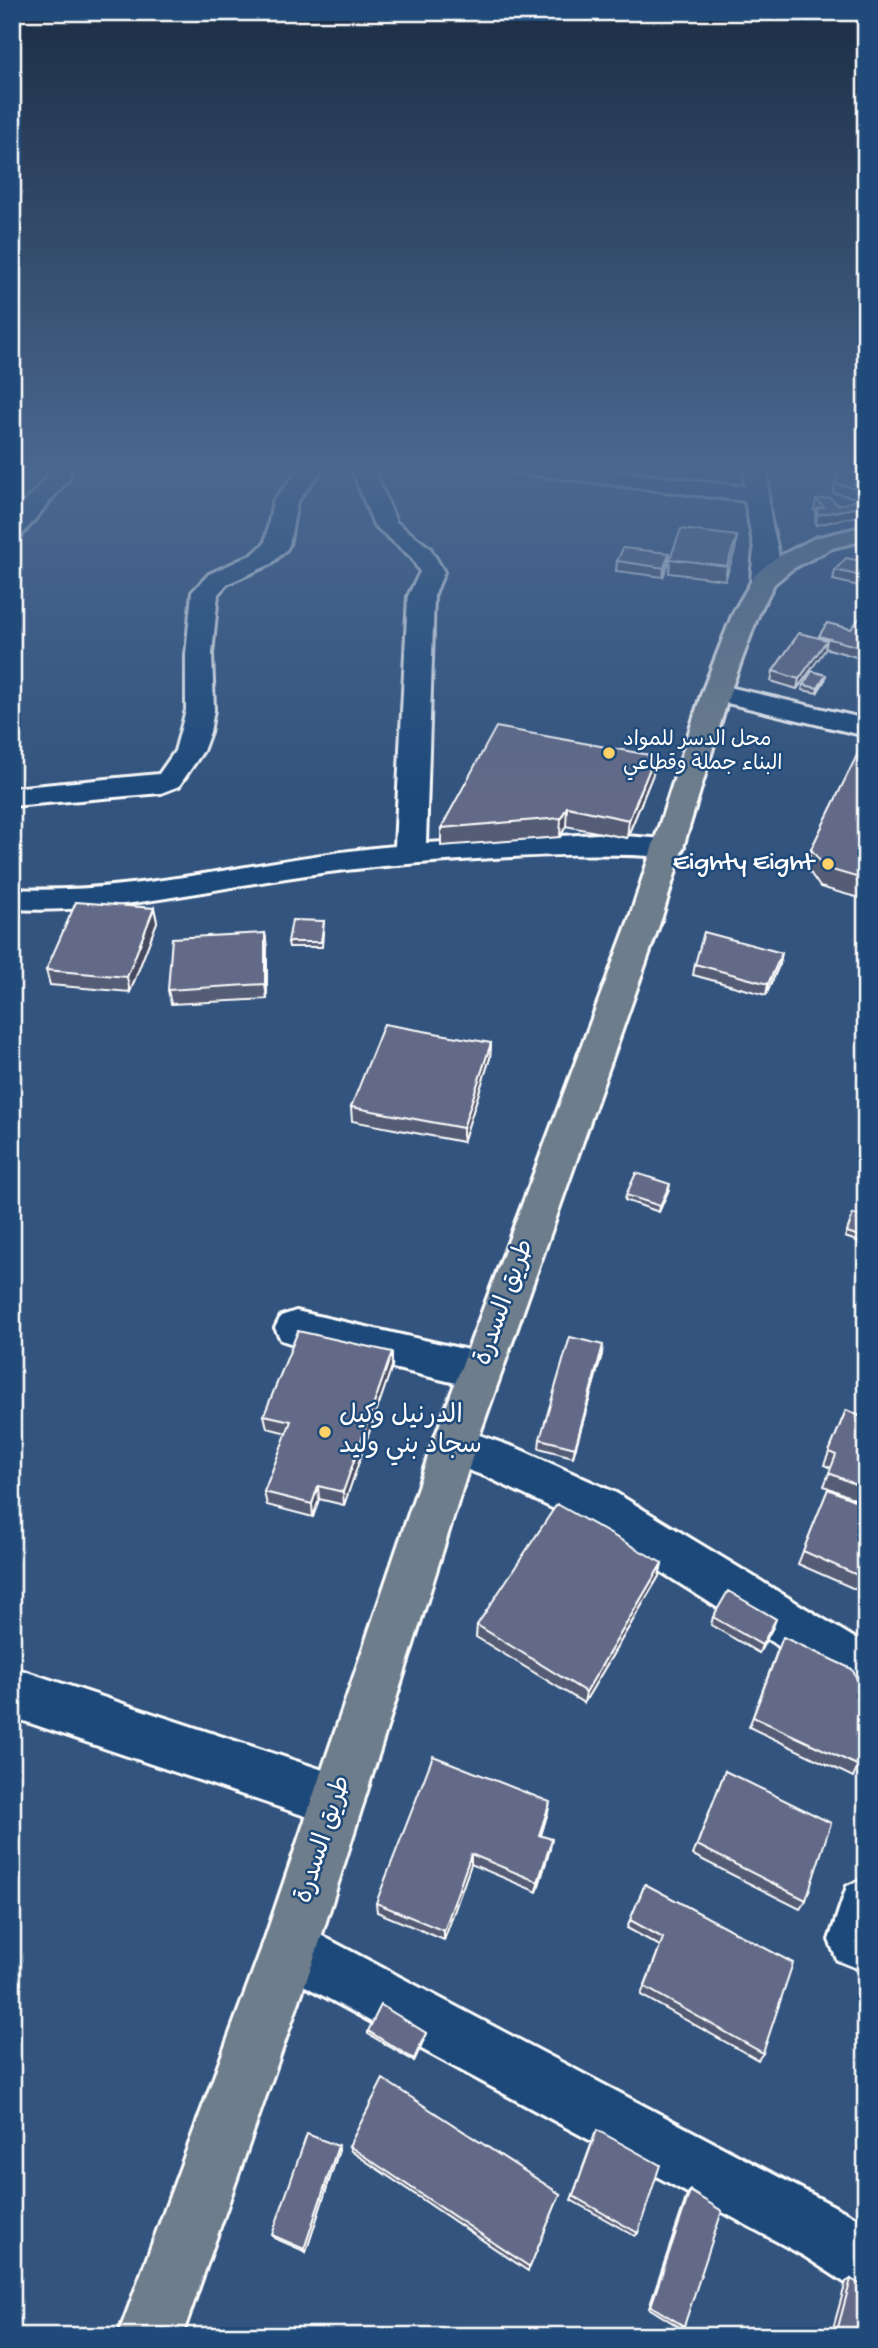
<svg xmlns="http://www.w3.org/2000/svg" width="878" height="2348" font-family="'Gochi Hand','Playpen Sans Arabic',sans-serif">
<rect width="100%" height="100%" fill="#33547e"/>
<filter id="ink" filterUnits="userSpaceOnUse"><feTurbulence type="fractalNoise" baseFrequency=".0143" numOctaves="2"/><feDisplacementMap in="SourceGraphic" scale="14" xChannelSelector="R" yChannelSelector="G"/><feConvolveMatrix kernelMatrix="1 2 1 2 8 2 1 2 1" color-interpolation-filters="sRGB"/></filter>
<g filter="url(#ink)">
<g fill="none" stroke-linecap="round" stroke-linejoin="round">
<g stroke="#fff" stroke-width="6">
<path id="minor" d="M49,465H71L70,477L21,536L12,538V516L48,477Z
M303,465H326L297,502L289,545L286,550L271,564L227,584L218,594L212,654L214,710L210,732L203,751L179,786L161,793L12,806V788L159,774L175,751L186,710V654L192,592L209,574L253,554L265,543L273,501Z
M350,465H372L396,522L430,548L444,572L434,596L426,843L598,834L679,840L684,847L679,854L668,857C604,852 541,855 477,859C413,863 349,868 286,878C194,892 106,914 12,909V889C141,895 267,857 395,846L408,596L420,572L411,557L374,525Z
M500,465H566L745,487L744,465H766C768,481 768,499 770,515C773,537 787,565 773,585L764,588L755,585L751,580L754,549L745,501L511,472L503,470Z
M716,684L866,719V736L706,698L702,692L706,686Z
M296,1311L481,1353L496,1358L502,1371L496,1384L481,1389L296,1345L281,1340L275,1328L281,1316Z
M454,1426L519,1449L616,1493L866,1645V1697L848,1690L584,1523L487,1477L438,1459L432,1445L438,1431Z
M12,1667L338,1775L357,1782L364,1801L357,1820L338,1827L12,1717Z
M866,1878V1964L857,1968L837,1960L829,1940L847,1886Z
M290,1919L866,2223V2291L844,2282L804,2256L270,1967L262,1947L270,1927Z"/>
</g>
<g stroke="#fff" stroke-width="6">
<path id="major" d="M866,526V540L832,548L792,569L774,584L759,613L730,692L662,917L476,1445L318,1947L182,2336H118L262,1947L432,1445L630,917L702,692L733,613L755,575L774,559L815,538Z"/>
</g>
<use href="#minor" fill="#1f4a7a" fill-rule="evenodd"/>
<use href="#major" fill="#6d7d8c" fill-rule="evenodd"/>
</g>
<path fill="#545b74" stroke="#fff" stroke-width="2" d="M852,474L866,477V492H864L862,499L833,493L835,484Z
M816,500L838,505L864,506L862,515L816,525L815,519L816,511L814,510Z
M737,536L735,550L725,580L669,573L670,559Z
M669,553L668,563L663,577L616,571L617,561Z
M866,562V583L863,587L833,580L835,570Z
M866,610V660L825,648L797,689L771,681L773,671L819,638V636L851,629Z
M825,680L817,693L802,690L803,685Z
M866,749V900L820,887L807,868L811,849Z
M653,774L627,838L566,826L560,837L441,846V828Z
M154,908L157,922L130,992L50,985L46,970Z
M324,921L322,947H289L288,942Z
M265,933L267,948V999L171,1004L168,990Z
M780,963L766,995L693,975L695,964Z
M491,1043L490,1058L463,1142L352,1121L351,1107Z
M669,1189L659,1212L625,1200L626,1195Z
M853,1214L866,1218V1244L845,1237Z
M602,1354L573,1457L539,1448L540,1439Z
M392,1366L344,1505L319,1499L313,1517L267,1505L264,1492L287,1433L267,1428L264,1415Z
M846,1410L866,1419V1504L824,1486L831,1468L824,1465Z
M828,1489L866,1505V1594L798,1564Z
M662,1563L659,1576L584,1703L476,1637L477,1625Z
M713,1617L773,1627L759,1653L711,1625Z
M778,1649L859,1766L853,1777L749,1727Z
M725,1771L806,1900L800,1909L693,1855Z
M548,1812L541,1835L550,1849L537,1892L471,1864L444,1940L377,1912L376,1903Z
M645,1884L763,2053L758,2060L641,1995L660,1946L627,1928Z
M368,2031L426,2033V2035L414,2061L368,2034Z
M595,2134L638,2233L635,2236L571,2200Z
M338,2146L339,2150L306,2252L274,2238L272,2235Z
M349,2146L560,2194L528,2271L351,2151Z
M690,2191L684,2326L681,2328L649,2308L687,2195Z
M851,2279L866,2336H838L832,2332L846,2282Z"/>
<path fill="#454a5e" stroke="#fff" stroke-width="2" d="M864,506L862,515L816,525L817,515Z
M737,536L735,550L725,580L727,566Z
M669,553L668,563L663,577L664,568Z
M827,640L825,650L797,689L799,679Z
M826,675L825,680L817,693L818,688Z
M655,756L653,774L627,838L629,820Z
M567,807L566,826L560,837L561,818Z
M154,908L157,922L130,992L127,977Z
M265,933L267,948V999L265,984Z
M782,953L780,963L766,995L768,984Z
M491,1043L490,1058L463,1142V1128Z
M670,1184L669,1189L659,1212L660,1206Z
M603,1345L602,1354L573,1457L575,1448Z
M392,1352V1366L344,1505L343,1492Z
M318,1486L319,1499L313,1517L312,1504Z
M662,1563L659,1576L584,1703L586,1692Z
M776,1619L773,1627L759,1653L762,1645Z
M550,1802L548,1812L538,1845L539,1835Z
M552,1839L550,1849L537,1892L538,1882Z
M471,1854V1864L444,1940V1931Z
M426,2033V2035L414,2061V2059Z
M338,2146L339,2150L306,2252L304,2249Z"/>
<path fill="#626a87" stroke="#fff" stroke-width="2" d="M843,465H853L852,474L866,477V482L855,481L853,484L865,488L864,490L835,484Z
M830,498L838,505L858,500L864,506L817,515V509L824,507L816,500Z
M681,529L737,536L727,566L670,559Z
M623,548L669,553L664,568L617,561Z
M846,558L866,562L865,577L835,570Z
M866,610V649L819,636L827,623L851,629Z
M799,633L827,640L799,679L773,671Z
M812,671L826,675L818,688L803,685Z
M496,727L655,756L629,820L567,807L561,818L441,828Z
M866,749V880L825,868L811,849L859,751Z
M76,902L154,908L127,977L46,970Z
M292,920L324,921L321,942H288Z
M704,932L782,953L768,984L695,964Z
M265,933V984L168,990L172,938Z
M384,1024L491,1043L463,1128L351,1107Z
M636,1173L670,1184L660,1206L626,1195Z
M853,1214L866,1218V1238L847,1232Z
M298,1331L392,1352L343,1492L318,1486L312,1504L264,1492L291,1421L264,1415Z
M570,1337L603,1345L575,1448L540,1439Z
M846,1410L866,1419V1489L829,1473L836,1455L829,1452Z
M828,1489L866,1505V1579L803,1551Z
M557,1504L662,1563L586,1692L477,1625Z
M728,1591L776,1619L762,1645L713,1617Z
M783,1637L852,1669L866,1696V1745L859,1766L753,1717Z
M433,1756L550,1802L539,1835L552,1839L538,1882L471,1854L444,1931L376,1903Z
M725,1771L831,1823L806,1900L697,1845Z
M645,1884L793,1963L763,2053L645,1987L663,1938L630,1920Z
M381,2005L426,2033L414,2059L368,2031Z
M383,2079L560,2194L530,2267L349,2146Z
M597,2130L660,2165L638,2233L573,2196Z
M307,2134L338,2146L304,2249L272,2235Z
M690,2191L722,2211L684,2326L651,2306Z
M851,2279L866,2288V2336H846L837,2331Z"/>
</g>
<linearGradient id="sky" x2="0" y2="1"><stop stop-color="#1c2e45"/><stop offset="0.59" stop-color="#4a678f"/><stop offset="1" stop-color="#4a678f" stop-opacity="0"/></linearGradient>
<rect width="878" height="794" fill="url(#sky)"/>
<g fill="#ffd166" stroke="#1f4a7a" stroke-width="2.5">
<circle cx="609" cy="753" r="7"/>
<circle cx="828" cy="864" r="7"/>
<circle cx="325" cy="1432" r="7"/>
</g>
<g text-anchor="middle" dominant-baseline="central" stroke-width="5" stroke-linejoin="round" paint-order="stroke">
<g font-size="21" fill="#fff" stroke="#1f4a7a" text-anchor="start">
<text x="623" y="741">محل الدسر للمواد<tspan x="623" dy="24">البناء جملة وقطاعي</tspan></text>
</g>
<g font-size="26" fill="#fff" stroke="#1f4a7a" text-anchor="end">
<text x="814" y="864">Eighty Eight</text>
<text x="339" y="1417" text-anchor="start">الدرنيل وكيل<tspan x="339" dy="30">سجاد بني وليد</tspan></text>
</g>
<g font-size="26" fill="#fff" stroke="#1f4a7a">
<text transform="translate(506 1303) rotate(-70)">طريق السدرة</text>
<text transform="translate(325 1840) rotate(-72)">طريق السدرة</text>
</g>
</g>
<rect width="878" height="2348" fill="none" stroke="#1f4a7a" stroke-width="42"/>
<rect x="21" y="21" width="836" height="2306" fill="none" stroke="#fff" stroke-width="2.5" filter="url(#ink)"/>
</svg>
